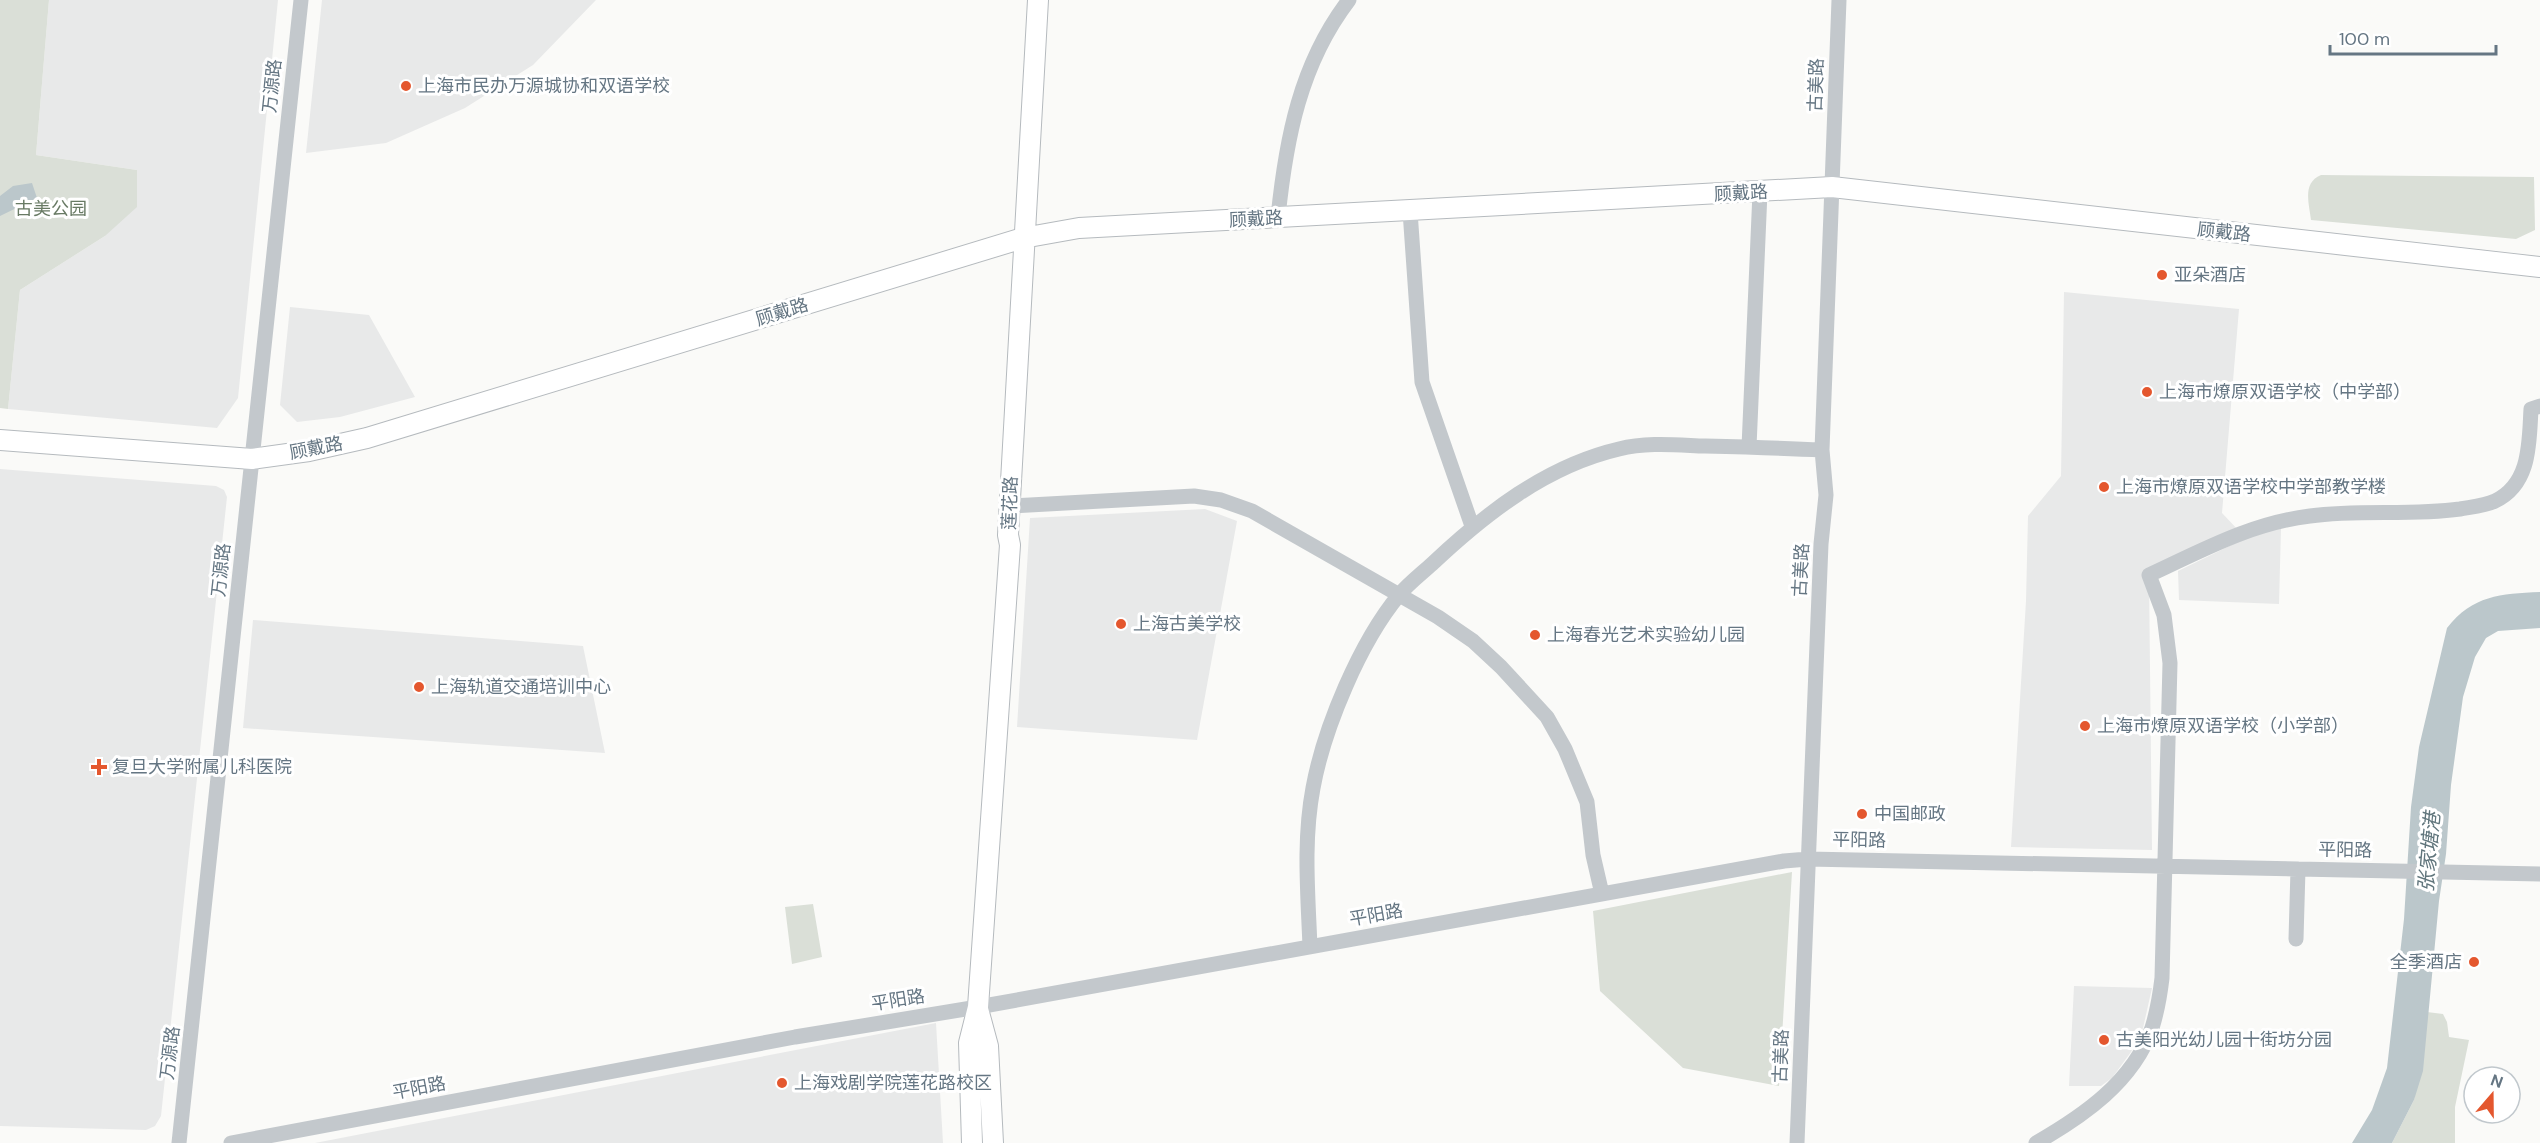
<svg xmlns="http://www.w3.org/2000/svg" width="2540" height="1143" font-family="'DM Sans','Noto Sans SC',sans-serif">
<rect width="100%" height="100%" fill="#fafaf8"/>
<path fill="#e8e9e9" d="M49,0H278L238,398L217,428L8,409L20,290L105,236L137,170L36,155Z
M322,0H596L533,65L465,108L386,143L306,153Z
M2064,292L2239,309L2222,513L2240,532L2149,576L2152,850L2011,847L2026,601L2028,516L2061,476Z
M290,307L369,315L415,397L340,417L297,422L280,405Z
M0,469L216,486L224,490L227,497L161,1116L155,1126L146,1130L0,1126Z
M1205,509L1237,521L1197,740L1017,727L1030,518Z
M2281,528L2279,604L2179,600L2178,571L2250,536Z
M253,620L583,646L605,753L243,728Z
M2074,986L2152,988L2143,1028L2131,1052L2112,1078L2101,1086H2069Z
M936,1023L943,1143H315Z"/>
<path fill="#dadfd7" d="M0,0H49L36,155L137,170V207L105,236L20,290L8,409L0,408Z
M2321,175L2534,177L2535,230L2516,239L2311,220C2309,203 2302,183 2321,175Z
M1792,872L1779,1086L1683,1068L1600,991L1593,911Z
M813,904L822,957L792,964L785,907Z
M2427,1012L2443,1014L2447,1022L2449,1037L2469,1040L2455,1107V1143H2392L2414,1100Z"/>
<path fill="#bbc7cb" d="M32,183L37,198L0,216V196L13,186Z
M2540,592V628L2498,631L2486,638L2475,657L2463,697L2451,785L2446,854L2439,901L2423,1071L2414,1100L2392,1143H2352L2372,1110L2387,1068L2404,919L2411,807L2419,747L2447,628C2473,595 2500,594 2540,592Z"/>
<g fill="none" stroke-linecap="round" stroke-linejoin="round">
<g stroke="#b5babe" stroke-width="22">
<path id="major" d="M0,440L252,459L309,451L367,438L1023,238L1079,228L1832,187L2540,267
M978,1009L988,1046L993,1143
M972,1143L969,1043L978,1007L1010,545L1008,535L1038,0"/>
</g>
<path stroke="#c3c8cc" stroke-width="15" d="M1410,211L1422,382L1472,526
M1278,217C1286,139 1300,64 1349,0
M1749,447L1760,192
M1010,506L1194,496L1221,500L1252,511L1438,617L1473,641L1501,667L1547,717L1565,749L1587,802L1593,855L1602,894
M2296,939L2298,869
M1310,947C1308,894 1303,841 1313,788C1324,728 1360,642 1399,595C1408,584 1421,574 1432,564C1485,514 1546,466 1619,449C1647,442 1676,445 1705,446C1744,447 1783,448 1822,450
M179,1143L301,0
M231,1143L795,1037L978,1007L1784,861L1808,859L2540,874
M1797,1143L1821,544L1826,495L1822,450L1839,0
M2036,1143C2083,1116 2133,1082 2152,1028C2157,1012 2160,995 2162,978L2170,663L2164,615L2149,575C2201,551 2251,523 2310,516C2360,509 2410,516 2460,509C2471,507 2485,506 2495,501C2531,484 2529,442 2531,409L2540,406"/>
<use href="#major" stroke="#fff" stroke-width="20"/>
</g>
<g fill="#e4572e" stroke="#fff" stroke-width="2">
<circle cx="406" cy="86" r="6"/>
<circle cx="2162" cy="275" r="6"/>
<circle cx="2147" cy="392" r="6"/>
<circle cx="2104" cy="487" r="6"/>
<circle cx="1121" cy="624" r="6"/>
<circle cx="1535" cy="635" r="6"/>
<circle cx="419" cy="687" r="6"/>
<circle cx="2085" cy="726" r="6"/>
<path d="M96 758h6v6h6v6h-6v6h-6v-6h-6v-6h6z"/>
<circle cx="1862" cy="814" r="6"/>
<circle cx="2474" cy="962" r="6"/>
<circle cx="2104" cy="1040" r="6"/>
<circle cx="782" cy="1083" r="6"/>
</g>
<g text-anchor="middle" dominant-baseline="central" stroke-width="6" stroke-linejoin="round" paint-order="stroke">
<g font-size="18" fill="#657683" stroke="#fff">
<text transform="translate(1816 85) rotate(-88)">古美路</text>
<text transform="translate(272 86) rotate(-84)">万源路</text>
<text transform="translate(1741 193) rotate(-3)">顾戴路</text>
<text transform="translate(1256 219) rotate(-3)">顾戴路</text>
<text transform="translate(2224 232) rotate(6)">顾戴路</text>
<text transform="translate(782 312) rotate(-17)">顾戴路</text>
<text transform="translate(316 448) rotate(-11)">顾戴路</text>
<text transform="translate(1010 503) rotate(-88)">莲花路</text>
<text transform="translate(221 570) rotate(-84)">万源路</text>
<text transform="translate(1801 570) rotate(-87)">古美路</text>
<text transform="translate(1859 840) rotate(1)">平阳路</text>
<text transform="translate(2345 850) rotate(1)">平阳路</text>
<text transform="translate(1376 915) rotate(-10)">平阳路</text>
<text transform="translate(898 1000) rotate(-9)">平阳路</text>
<text transform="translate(170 1053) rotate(-83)">万源路</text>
<text transform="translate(1781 1056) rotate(-88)">古美路</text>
<text transform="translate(419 1088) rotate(-11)">平阳路</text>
</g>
<g font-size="18" fill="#657683" stroke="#fff" text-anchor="start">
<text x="418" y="86">上海市民办万源城协和双语学校</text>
<text x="2174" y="275">亚朵酒店</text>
<text x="2159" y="392">上海市燎原双语学校（中学部）</text>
<text x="2116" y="487">上海市燎原双语学校中学部教学楼</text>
<text x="1133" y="624">上海古美学校</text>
<text x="1547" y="635">上海春光艺术实验幼儿园</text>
<text x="431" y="687">上海轨道交通培训中心</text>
<text x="2097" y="726">上海市燎原双语学校（小学部）</text>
<text x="112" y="767">复旦大学附属儿科医院</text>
<text x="1874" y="814">中国邮政</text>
<text x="2462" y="962" text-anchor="end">全季酒店</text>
<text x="2116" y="1040">古美阳光幼儿园十街坊分园</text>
<text x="794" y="1083">上海戏剧学院莲花路校区</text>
</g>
<g font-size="18" fill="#687a64" stroke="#fff">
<text x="51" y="209">古美公园</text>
</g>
<g font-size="20" font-style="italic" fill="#60757c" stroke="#fff">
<text transform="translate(2429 852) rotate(-85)">张家塘港</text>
</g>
</g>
<g transform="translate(2492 1095) rotate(20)"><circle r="28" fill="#ffffff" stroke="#c1c8cd" stroke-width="1.5"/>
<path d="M0-4.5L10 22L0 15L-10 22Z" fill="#e4572e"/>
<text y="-9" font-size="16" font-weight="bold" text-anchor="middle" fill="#657683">N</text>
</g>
<path d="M2330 45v9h166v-9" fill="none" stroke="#657683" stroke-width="3"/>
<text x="2339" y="45" font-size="18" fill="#657683" stroke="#ffffff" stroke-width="4.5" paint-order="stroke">100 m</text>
</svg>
